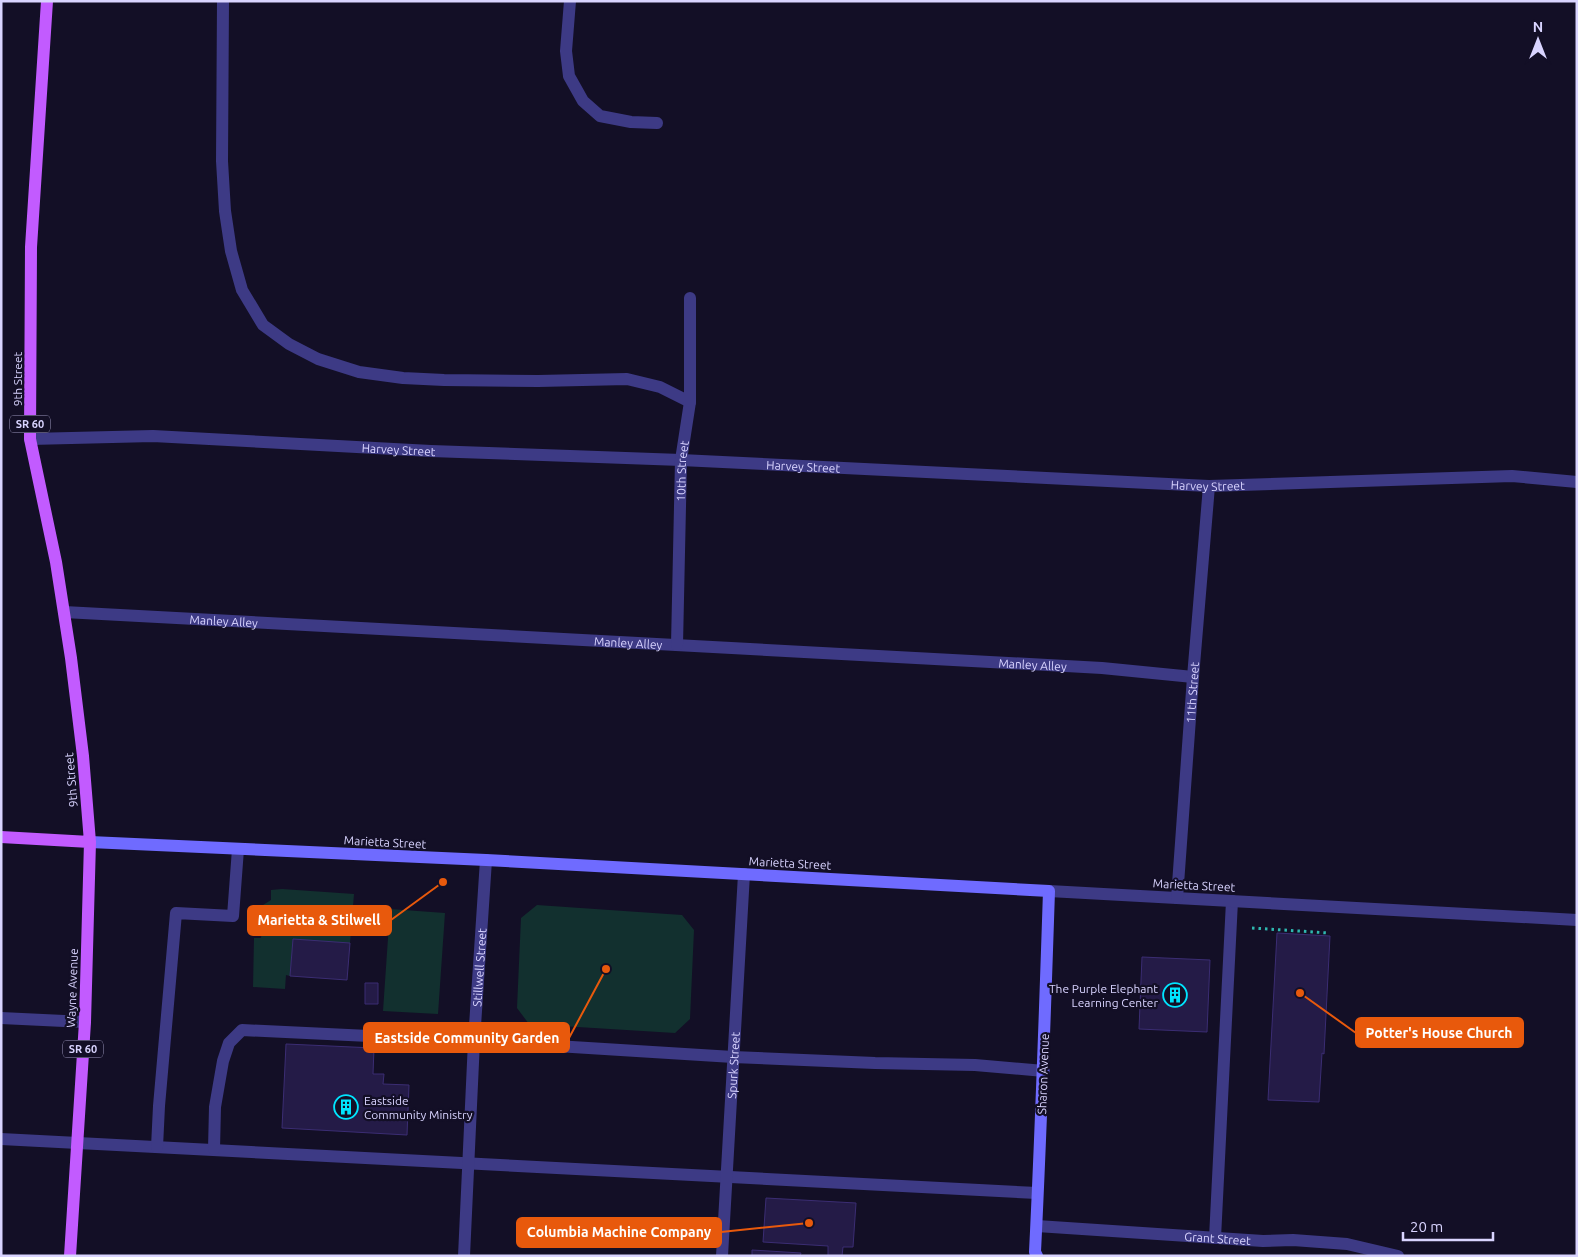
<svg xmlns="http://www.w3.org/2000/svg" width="1578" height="1257" font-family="Ubuntu,sans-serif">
<rect width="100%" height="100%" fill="#130f26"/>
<path fill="#12302f" d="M282,889L354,894L350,943L293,940L290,976L286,975L285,989L253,987L254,938H261L263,905L271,900V890Z
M537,905L682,915L694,930L690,1019L675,1033L529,1024L517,1008L521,918Z
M390,909L445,913L438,1014L383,1011Z"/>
<path fill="#241b47" stroke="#3b2d73" d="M1277,933L1330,936L1324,1054L1322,1053L1319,1102L1268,1100Z
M293,939L350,943L347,980L290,976Z
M1142,957L1210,960L1207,1032L1139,1029Z
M365,983H378V1004H365Z
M286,1044L374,1048L373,1074H384L383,1084L409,1085L407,1135L282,1128Z
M766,1198L856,1203L853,1247H843L842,1256H828V1246L763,1242Z
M752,1250L801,1253L800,1256H752Z"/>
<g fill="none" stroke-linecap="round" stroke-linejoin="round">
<path stroke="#2fb8b0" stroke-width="3" stroke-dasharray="2.5 4" stroke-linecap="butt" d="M1252,928L1329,933"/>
<g stroke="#3d3a85" stroke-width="12">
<path d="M223,1L222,161L225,211L231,251L242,290L263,325L289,344L318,359L359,372L403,378L444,380L538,381L627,379L660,387L690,402"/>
<path d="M570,1L566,51L569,76L583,101L600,116L631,122L657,123"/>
<path id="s1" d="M64,612L1102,668L1193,677"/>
<path d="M1,1018L85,1022"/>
<path d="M1,1139L1037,1193"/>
<path d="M157,1147L159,1106L176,913L233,916L238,849"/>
<path d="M214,1149L215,1107L223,1061L229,1043L242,1030L474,1041L733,1057L875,1063L975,1065L1044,1071"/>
<path d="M1215,1238L1232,901"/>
</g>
<g stroke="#3d3a85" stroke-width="12">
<path id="s2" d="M30,439L153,436L431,451L681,460L1209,486L1512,476L1577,482"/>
<path id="s3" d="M677,645L681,460L690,402V298"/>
<path d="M1049,891L1577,920"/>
<path id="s4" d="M1177,898L1193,677L1209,486"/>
<path id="s5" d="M1037,1226L1263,1241L1293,1240L1347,1244L1398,1256"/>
<path id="s6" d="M464,1256L474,1041L486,860"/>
<path id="s7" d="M722,1256L744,874"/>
</g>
<path stroke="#6f6bff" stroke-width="12" d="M90,842L486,860L1049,891C1045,1012 1041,1132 1035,1252L1037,1256"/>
<path stroke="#c25bff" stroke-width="12" d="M47,1L31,247L30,439L56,562L71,658L83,756L90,842L85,1022L70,1256
M1,837L90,842"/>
</g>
<defs>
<g id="building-ring" transform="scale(1.25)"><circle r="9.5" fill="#130f26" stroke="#00e5ff" stroke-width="1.5"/><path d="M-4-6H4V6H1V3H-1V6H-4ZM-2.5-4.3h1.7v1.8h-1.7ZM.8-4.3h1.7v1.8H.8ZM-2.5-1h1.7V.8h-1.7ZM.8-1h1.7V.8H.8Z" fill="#00e5ff"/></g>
</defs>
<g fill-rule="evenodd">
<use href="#building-ring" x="1175" y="995"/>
<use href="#building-ring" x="346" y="1107"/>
</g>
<g text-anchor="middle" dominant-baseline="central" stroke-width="4.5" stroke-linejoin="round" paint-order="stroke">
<g fill="#130f26" stroke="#9e99be" stroke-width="1">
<rect x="10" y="415.5" width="40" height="17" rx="4"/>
<rect x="63" y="1040.5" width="40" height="17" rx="4"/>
</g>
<g font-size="11" font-weight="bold" fill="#d9d4ff">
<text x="30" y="424">SR 60</text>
<text x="83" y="1049">SR 60</text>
</g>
<g font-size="12" fill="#d9d4ff" stroke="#130f26">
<text transform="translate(17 379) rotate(-90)">9th Street</text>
<text stroke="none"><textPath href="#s2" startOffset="369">Harvey Street</textPath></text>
<text stroke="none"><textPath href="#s2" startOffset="774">Harvey Street</textPath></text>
<text stroke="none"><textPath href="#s3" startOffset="174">10th Street</textPath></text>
<text stroke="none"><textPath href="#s2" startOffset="1179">Harvey Street</textPath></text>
<text stroke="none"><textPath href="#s1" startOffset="160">Manley Alley</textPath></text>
<text stroke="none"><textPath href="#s1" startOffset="565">Manley Alley</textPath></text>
<text stroke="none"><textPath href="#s1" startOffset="970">Manley Alley</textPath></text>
<text stroke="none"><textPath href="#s4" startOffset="206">11th Street</textPath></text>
<text transform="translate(71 780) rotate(-95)">9th Street</text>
<text transform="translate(385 842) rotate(3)">Marietta Street</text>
<text transform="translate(790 863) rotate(3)">Marietta Street</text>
<text transform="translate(1194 885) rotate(3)">Marietta Street</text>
<text stroke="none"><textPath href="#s6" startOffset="289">Stillwell Street</textPath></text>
<text transform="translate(72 988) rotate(-88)">Wayne Avenue</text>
<text stroke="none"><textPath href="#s7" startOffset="191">Spurk Street</textPath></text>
<text transform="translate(1043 1074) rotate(-88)">Sharon Avenue</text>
<text stroke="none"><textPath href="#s5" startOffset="181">Grant Street</textPath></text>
</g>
<g font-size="12" fill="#d9d4ff" stroke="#130f26" text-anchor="end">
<text x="1158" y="988">The Purple Elephant<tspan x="1158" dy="14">Learning Center</tspan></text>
<text x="364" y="1100" text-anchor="start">Eastside<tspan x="364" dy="14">Community Ministry</tspan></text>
</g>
</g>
<path fill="none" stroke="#e8590c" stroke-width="2" d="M443 882L391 920M1300 993L1356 1033M606 969L569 1038M809 1223L721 1232"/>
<g fill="#e8590c" stroke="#130f26" stroke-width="2">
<circle cx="443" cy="882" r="5"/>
<circle cx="1300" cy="993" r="5"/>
<circle cx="606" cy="969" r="5"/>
<circle cx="809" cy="1223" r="5"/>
</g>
<g fill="#e8590c" stroke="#e8590c" stroke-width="2">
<rect x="248" y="906" width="143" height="29" rx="5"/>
<rect x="1356" y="1018" width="167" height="29" rx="5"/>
<rect x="364" y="1023" width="205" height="29" rx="5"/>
<rect x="517" y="1218" width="204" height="29" rx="5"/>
</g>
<g font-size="14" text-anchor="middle" font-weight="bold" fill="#fff">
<text x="319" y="925">Marietta &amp; Stilwell</text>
<text x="1439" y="1038">Potter's House Church</text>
<text x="467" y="1043">Eastside Community Garden</text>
<text x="619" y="1237">Columbia Machine Company</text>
</g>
<rect width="1578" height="1257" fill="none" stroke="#d9d4ff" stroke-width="5"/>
<g transform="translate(1538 40)" stroke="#130f26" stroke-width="4" paint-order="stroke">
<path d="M0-4L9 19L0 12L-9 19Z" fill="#d9d4ff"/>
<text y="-8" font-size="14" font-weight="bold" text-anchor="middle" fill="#d9d4ff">N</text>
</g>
<path d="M1403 1232v8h90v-8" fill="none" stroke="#d9d4ff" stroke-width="2.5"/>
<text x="1410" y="1232" font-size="15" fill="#d9d4ff" stroke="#130f26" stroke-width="4" paint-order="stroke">20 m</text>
</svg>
